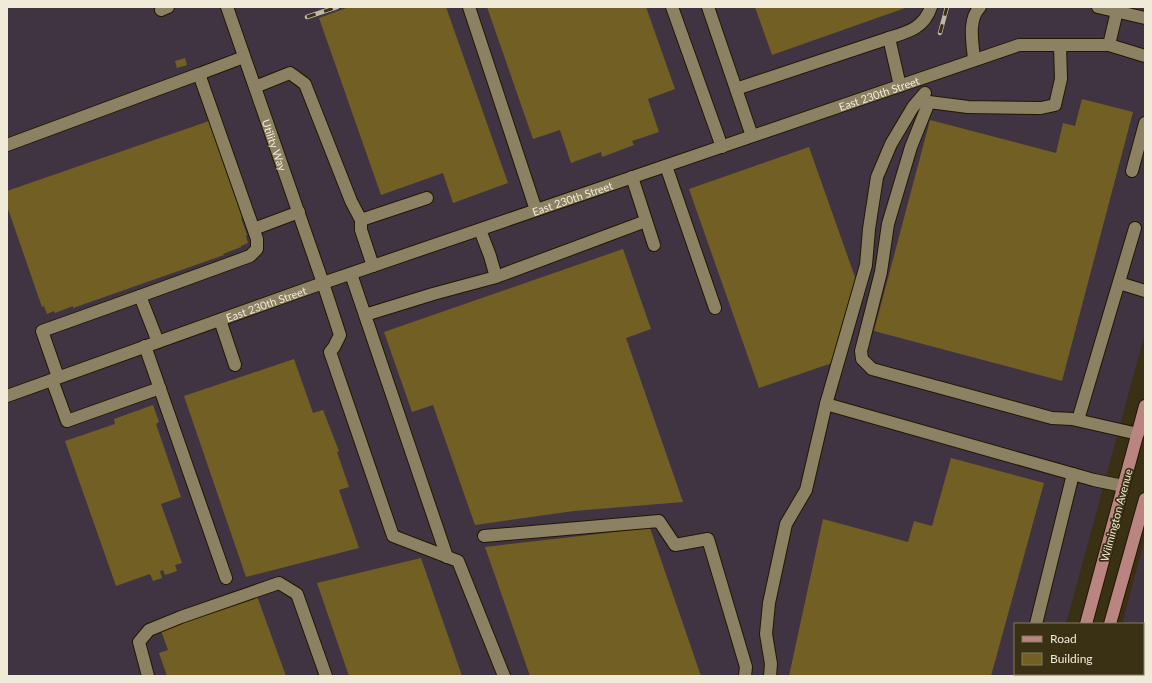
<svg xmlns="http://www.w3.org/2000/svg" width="1152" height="683" font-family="Lato,sans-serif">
<rect width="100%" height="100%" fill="#3a3013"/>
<path fill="#403443" d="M7,7H1145V333L1066,624H1015V674H1052L1051,676H7Z
M1145,538V676H1108L1109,674H1143V624H1122Z"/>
<path fill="#725f23" d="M349,7H446L508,183L453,203L443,173L381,195L319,18Z
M487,7H646L675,89L648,99L659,132L632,141L634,145L602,157L601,152L571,163L560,130L533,139Z
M755,7H908L772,55Z
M185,58L187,65L177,68L175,61Z
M1082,99L1133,112L1062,381L874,331L930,120L1056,153L1063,123L1075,126Z
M209,121L242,217L241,218L247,235L246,236L248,243L241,246V247L223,254L224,255L73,308V306L55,313L54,311L47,314L44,306L42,307L7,206V191Z
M809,147L856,280L835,362L759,388L689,189Z
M623,249L651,329L626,338L683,502L574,511L475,525L433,405L412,412L384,332Z
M294,359L313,413L323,410L339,451L337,452L349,487L339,490L359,548L246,577L184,396Z
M153,405L159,422L156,424L181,497L161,504L182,563L175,565L177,571L165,575L163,570L160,571L162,578L153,581L150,574L116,586L65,441L115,424L114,419Z
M951,458L1044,483L991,676H789L823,519L908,542L914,521L932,526Z
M650,528L701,676H530L485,547Z
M421,558L462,676H349L317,583Z
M257,596L286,676H167L159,653L168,650L160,628Z"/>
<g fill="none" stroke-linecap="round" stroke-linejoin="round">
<g stroke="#211800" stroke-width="14">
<g id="minor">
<path id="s1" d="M227,7L323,283L340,335L334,347L330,352L393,536L458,561L504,676"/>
<path d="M469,7L536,210"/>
<path d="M672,7L722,147"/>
<path d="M708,7L736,89"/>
<path d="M1098,7L1145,18"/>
<path d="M161,10L168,7"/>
<path d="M1060,45L1061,79L1055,105L1041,108L968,107L929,102L911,147L888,224L881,272L861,351L862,359L872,369L1052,418L1072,419L1138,434"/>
<path d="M1109,45L1117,11"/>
<path d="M974,60C973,44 967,20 980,7"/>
<path d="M199,74L244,57"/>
<path d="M900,86L889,38C908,32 924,28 931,7"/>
<path d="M255,87L290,73L305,84L351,201L361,220V230L373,266"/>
<path d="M752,136L736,89L889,38"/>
<path d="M7,145L199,74L257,239V249L250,256L140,296L158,342"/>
<path d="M666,166L715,308"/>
<path d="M1132,171L1145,123"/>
<path d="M632,177L654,245"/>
<path d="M361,220L427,198"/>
<path d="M254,229L299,212"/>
<path d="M351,274L447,557"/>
<path d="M496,277L646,221"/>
<path d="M1119,283L1145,291"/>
<path d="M365,315L433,294L496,277L490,256L480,230"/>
<path d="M220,320L235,365"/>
<path d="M145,346L226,578"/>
<path d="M58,377L42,331L140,296"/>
<path d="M52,380L67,421L160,388"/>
<path id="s2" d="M7,396L323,283L1019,45H1109L1145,56"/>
<path d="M826,404L1094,480L1123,486"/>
<path d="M1078,420L1135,228"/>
<path d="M484,536L659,521L675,545L708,539L746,667L745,676"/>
<path d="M1036,624L1073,474"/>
<path d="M148,676L139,642L149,630L181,617L279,583L297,594L326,676"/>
<path d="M770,676L771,664L766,634L769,603L786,524L806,490L826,404L866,265L869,229L877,177L891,144L913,107L925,93"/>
<path d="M1023,676L1024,674"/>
</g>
</g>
<g stroke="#211800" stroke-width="14">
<path id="major" d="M1086,624L1145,406
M1110,624L1145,499
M1071,676V674
M1095,676V674"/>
</g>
<use href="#minor" stroke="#8c8162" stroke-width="12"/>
<use href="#major" stroke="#ba8481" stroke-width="12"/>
<g stroke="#beb7a3" stroke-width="4.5">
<path id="rail" d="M307,17L337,7
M940,33L947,7"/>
</g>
<use href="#rail" stroke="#3a3013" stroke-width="3" stroke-dasharray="9" stroke-linecap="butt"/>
</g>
<g text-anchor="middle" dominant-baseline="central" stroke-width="3.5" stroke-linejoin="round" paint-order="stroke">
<g font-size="11" fill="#f0ead9" stroke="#3a3013">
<text stroke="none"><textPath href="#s2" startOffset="923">East 230th Street</textPath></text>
<text stroke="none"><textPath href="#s1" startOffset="146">Utility Way</textPath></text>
<text stroke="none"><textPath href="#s2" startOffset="599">East 230th Street</textPath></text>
<text stroke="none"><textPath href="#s2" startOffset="275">East 230th Street</textPath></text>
<text transform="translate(1116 515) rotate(-75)">Wilmington Avenue</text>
</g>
</g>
<rect width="1152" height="683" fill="none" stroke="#f0ead9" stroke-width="16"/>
<rect x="1014" y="623" width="130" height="52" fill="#3a3013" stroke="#837a62"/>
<rect x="1022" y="636" width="20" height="6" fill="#ba8481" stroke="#837a62"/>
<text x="1050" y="643" font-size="12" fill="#f0ead9">Road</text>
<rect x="1022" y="653" width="20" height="12" fill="#725f23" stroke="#837a62"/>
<text x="1050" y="663" font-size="12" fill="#f0ead9">Building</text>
</svg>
